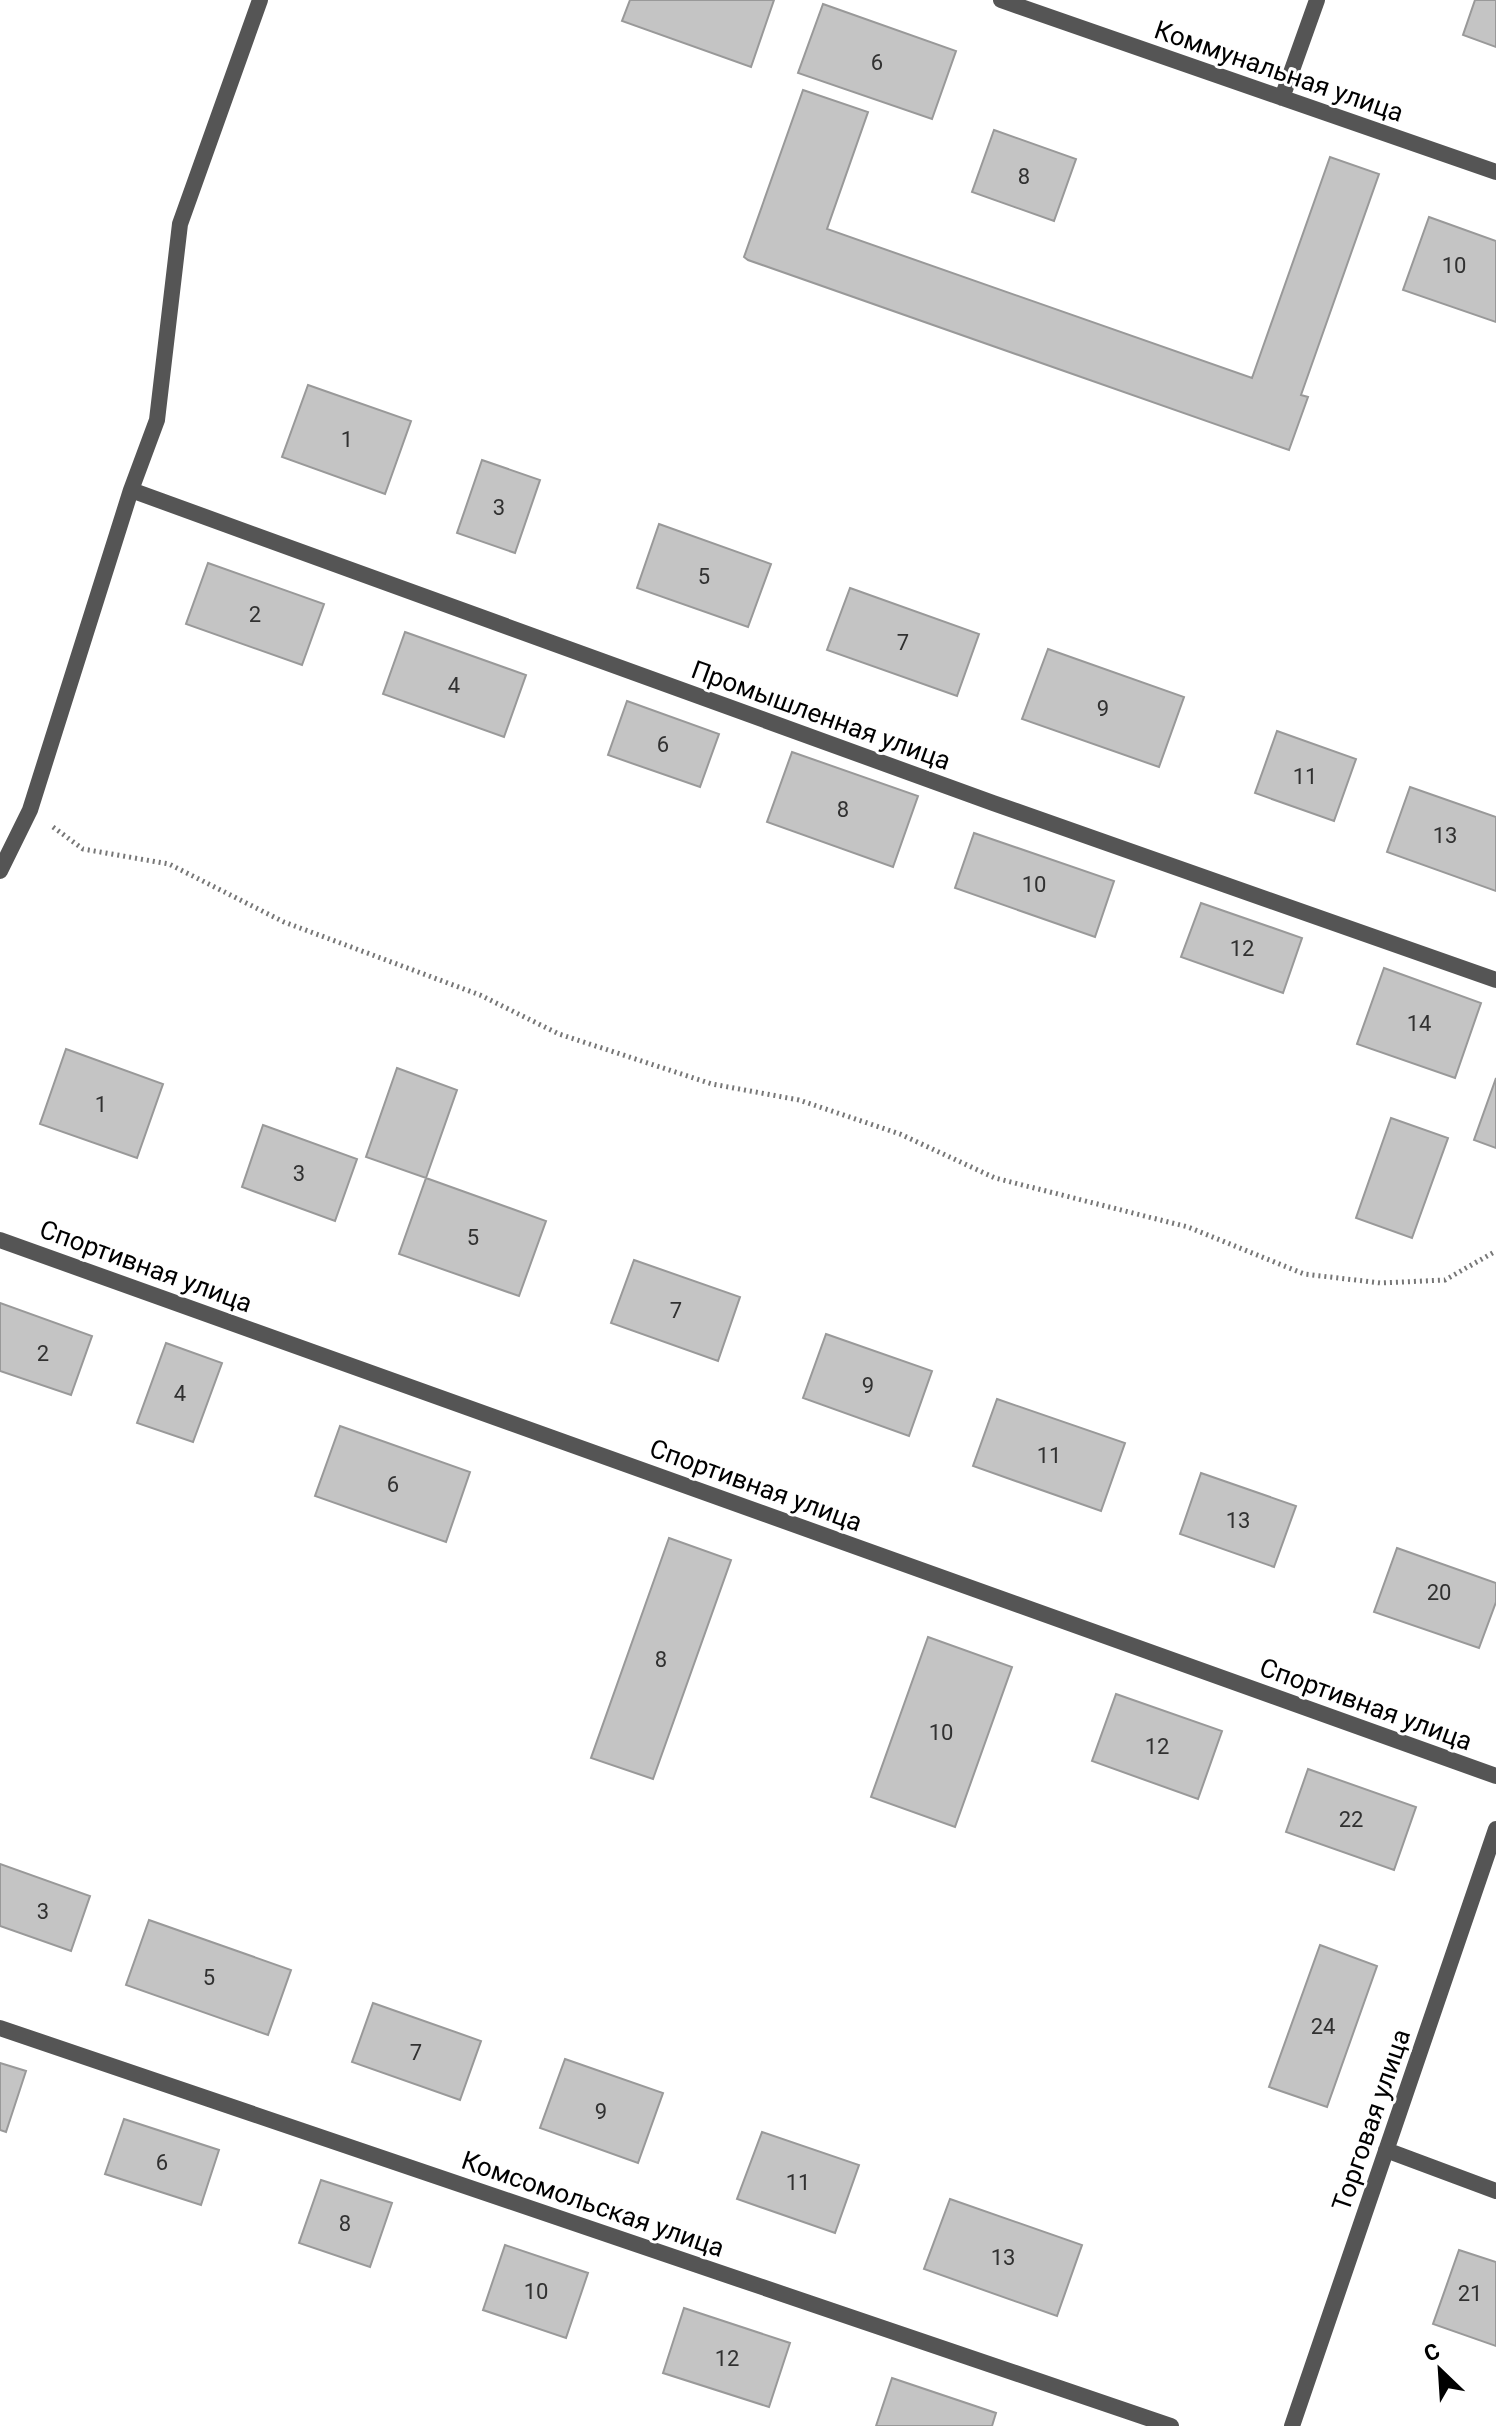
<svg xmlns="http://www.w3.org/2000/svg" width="1496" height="2426" font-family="Roboto,sans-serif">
<rect width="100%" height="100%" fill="#fff"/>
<path fill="#c4c4c4" stroke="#999" stroke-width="2" d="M630,0H774L751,67L622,21Z
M1475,0H1496V47L1463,35Z
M823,4L956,51L932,119L798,73Z
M803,90L868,112L827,229L1252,378L1330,157L1379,174L1301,395L1308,397L1289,450L748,260L744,257Z
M994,130L1076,159L1054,221L972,192Z
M1429,217L1496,241V322L1403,290Z
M308,385L411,421L385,494L282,457Z
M482,460L540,480L515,553L457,533Z
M659,524L771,564L748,627L637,588Z
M208,563L324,604L302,665L186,624Z
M850,588L979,634L957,696L827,650Z
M405,632L526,675L504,737L383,694Z
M1048,649L1184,697L1159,767L1022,719Z
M627,701L719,734L700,787L608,755Z
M1277,731L1356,759L1334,821L1255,793Z
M792,752L918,796L893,867L767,822Z
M1410,787L1496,817V891L1387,852Z
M974,833L1114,881L1095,937L955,888Z
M1201,903L1302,938L1283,993L1181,957Z
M1384,968L1481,1003L1455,1078L1357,1044Z
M66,1049L163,1084L137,1158L40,1124Z
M397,1068L457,1090L426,1178L366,1157Z
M1496,1078V1148L1474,1140Z
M1391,1118L1448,1138L1412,1238L1356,1218Z
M263,1125L357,1159L335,1221L242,1187Z
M426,1178L546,1221L519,1296L399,1254Z
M634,1260L740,1297L718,1361L611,1323Z
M0,1303L92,1336L71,1395L0,1371Z
M826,1334L932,1371L909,1436L803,1398Z
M166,1343L222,1363L193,1442L137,1423Z
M997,1399L1125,1443L1101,1511L973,1466Z
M340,1426L470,1472L446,1542L315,1496Z
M1201,1473L1296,1506L1274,1567L1180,1534Z
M669,1538L731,1560L653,1779L591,1758Z
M1397,1548L1496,1583V1602L1479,1648L1374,1612Z
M928,1637L1012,1667L955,1827L871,1797Z
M1116,1694L1222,1731L1198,1799L1092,1761Z
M1308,1769L1416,1807L1394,1870L1286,1832Z
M0,1864L90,1896L71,1951L0,1926Z
M149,1920L291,1970L268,2035L126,1985Z
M1320,1945L1377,1966L1327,2107L1269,2087Z
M373,2003L481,2041L460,2100L352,2062Z
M565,2059L663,2093L638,2163L540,2128Z
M0,2063L26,2071L6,2132L0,2130Z
M124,2119L219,2150L201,2205L105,2174Z
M762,2132L859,2165L835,2233L737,2199Z
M321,2180L392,2203L370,2267L299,2243Z
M950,2199L1082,2245L1057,2316L924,2269Z
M505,2245L588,2273L566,2338L483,2310Z
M1459,2250L1496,2262V2346L1433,2324Z
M684,2308L790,2343L769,2407L663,2373Z
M892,2378L996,2413L992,2426H876Z"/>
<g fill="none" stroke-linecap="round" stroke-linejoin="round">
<path stroke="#777" stroke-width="5" stroke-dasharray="2 4" stroke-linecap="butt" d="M53,827L83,849L169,864L284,922L480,995L559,1034L712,1084L799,1100L900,1134L995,1178L1188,1227L1304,1274L1381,1283L1445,1280L1496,1251"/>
<path stroke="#555" stroke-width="16" d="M1001,0L1496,172
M1282,98L1317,0
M131,490L993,803L1496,980
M0,871L30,810L131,490L157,420L180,224L260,0
M0,1240L1496,1776
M0,2028L1171,2426
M1386,2150L1496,2191
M1292,2426L1496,1829"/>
</g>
<g text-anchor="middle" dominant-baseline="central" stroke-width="6" stroke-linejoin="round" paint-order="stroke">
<g font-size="22" fill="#313131">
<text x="877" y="62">6</text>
<text x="1024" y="176">8</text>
<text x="1454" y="265">10</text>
<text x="347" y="439">1</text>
<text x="499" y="507">3</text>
<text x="704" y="576">5</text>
<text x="255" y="614">2</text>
<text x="903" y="642">7</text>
<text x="454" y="685">4</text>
<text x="1103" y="708">9</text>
<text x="663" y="744">6</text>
<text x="1305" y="776">11</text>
<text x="843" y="809">8</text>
<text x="1445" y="835">13</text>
<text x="1034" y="884">10</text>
<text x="1242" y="948">12</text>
<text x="1419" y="1023">14</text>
<text x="101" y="1104">1</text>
<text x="299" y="1173">3</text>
<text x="473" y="1237">5</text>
<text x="676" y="1310">7</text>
<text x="43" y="1353">2</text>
<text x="868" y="1385">9</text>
<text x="180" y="1393">4</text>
<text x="1049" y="1455">11</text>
<text x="393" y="1484">6</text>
<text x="1238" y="1520">13</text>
<text x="1439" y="1592">20</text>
<text x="661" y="1659">8</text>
<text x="941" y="1732">10</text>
<text x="1157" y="1746">12</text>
<text x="1351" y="1819">22</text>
<text x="43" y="1911">3</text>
<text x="209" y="1977">5</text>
<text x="1323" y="2026">24</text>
<text x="416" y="2052">7</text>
<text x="601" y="2111">9</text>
<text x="162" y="2162">6</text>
<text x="798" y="2182">11</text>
<text x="345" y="2223">8</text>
<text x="1003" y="2257">13</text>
<text x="536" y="2291">10</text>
<text x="1470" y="2293">21</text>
<text x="727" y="2358">12</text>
</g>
<g font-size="26" fill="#000" stroke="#fff">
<text transform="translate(1279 71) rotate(19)">Коммунальная улица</text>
<text transform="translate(821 715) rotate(20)">Промышленная улица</text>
<text transform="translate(146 1266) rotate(20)">Спортивная улица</text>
<text transform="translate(756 1485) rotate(20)">Спортивная улица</text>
<text transform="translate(1366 1704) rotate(20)">Спортивная улица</text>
<text transform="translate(1371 2120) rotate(-71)">Торговая улица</text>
<text transform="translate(593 2204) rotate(19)">Комсомольская улица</text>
</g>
</g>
<g transform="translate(1440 2370) rotate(335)" stroke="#ffffff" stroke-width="6" paint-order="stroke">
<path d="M0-6L14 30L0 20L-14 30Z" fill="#000000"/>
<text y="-12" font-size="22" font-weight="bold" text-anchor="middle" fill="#000000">С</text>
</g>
</svg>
